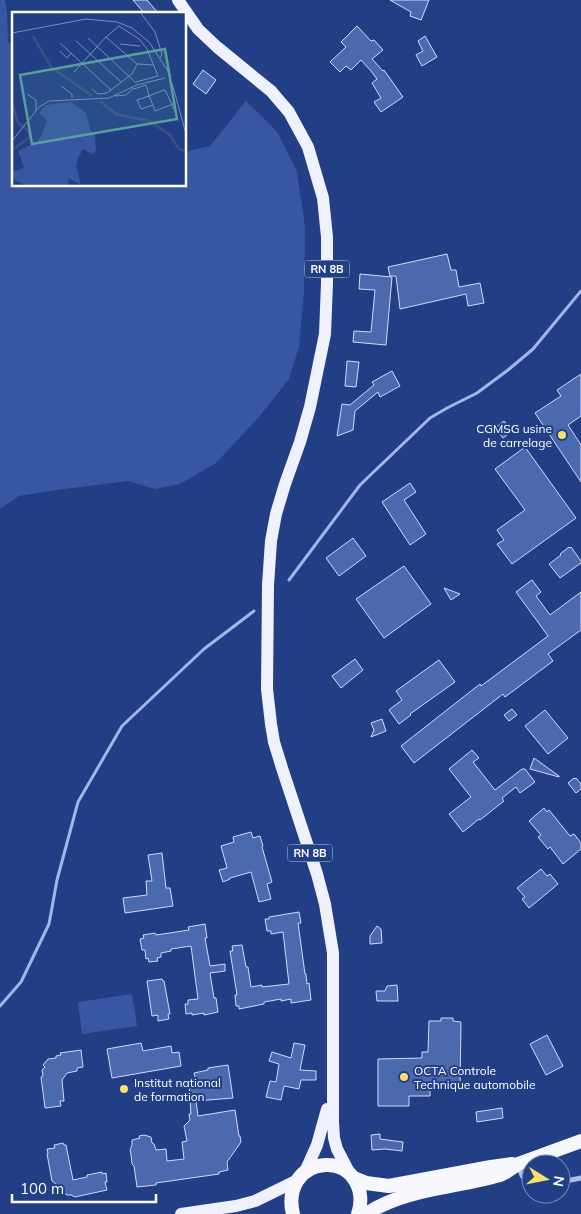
<svg xmlns="http://www.w3.org/2000/svg" width="581" height="1214" font-family="Mulish,sans-serif">
<rect width="100%" height="100%" fill="#223f85"/>
<path fill="#3757a2" d="M0,0H5L7,13L8,42L14,45V185H185V152L210,146L246,101L278,133L297,172L305,227L304,291L299,347L289,379L259,417L216,463L180,484L155,489L128,481L49,491L19,496L0,509Z
M132,994L137,1026L82,1034L78,1002Z"/>
<g fill="none" stroke-linecap="round" stroke-linejoin="round">
<path stroke="#a0b7ea" stroke-width="3" d="M289,580L360,485L430,418L447,408L477,393L508,370L533,349L581,291
M0,1006L21,982L49,924L57,880L78,802L122,726L204,649L254,611"/>
</g>
<path fill="#4b69ad" stroke="#d0dcf7" d="M133,0H147L159,14H145Z
M390,0H429L421,20L410,16L411,12Z
M357,26L371,41L374,40L383,50L372,59L383,71L384,70L403,97L381,112L374,102L381,98L372,83L377,79L371,71L361,60L351,70L346,66L340,72L330,62L346,47L341,42Z
M425,36L437,57L422,66L416,55L423,51L418,41Z
M203,70L216,80L206,94L193,84Z
M447,254L451,270H456L459,287L480,283L484,303L468,306L466,294L400,309L396,276H390L388,267Z
M360,274L392,277L386,345L353,342L354,331L371,332L375,290L359,289Z
M347,361L359,362L356,387L345,386Z
M392,371L400,386L380,397L378,392L355,411L353,430L337,436L342,404L350,405L374,385L372,382Z
M581,374V416L568,425L581,445V482L535,413L561,396L557,390Z
M504,421L512,431L503,438L495,428Z
M525,447L576,518L512,564L497,544L504,540L497,530L525,510L495,469Z
M410,483L416,492L404,500L426,534L410,545L382,502Z
M353,538L366,556L339,576L326,558Z
M569,547L570,548L571,547L581,561V563L560,578L549,564L561,555L560,554Z
M404,566L431,604L384,638L356,599Z
M532,580L541,592L536,596L550,615L581,592V630L548,654L553,661L505,697L503,694L414,763L401,746L480,684L481,686L548,636L516,592Z
M444,588L460,594L451,600Z
M355,659L363,670L341,688L332,676Z
M439,660L455,682L410,714L411,715L399,724L389,710L402,700L396,691Z
M512,709L517,715L509,721L504,715Z
M545,710L568,738L548,754L525,726Z
M382,719L386,731L371,737L374,730L371,723Z
M472,750L479,758L473,762L495,790L522,769H525L535,782L520,793L516,787L502,798L504,801L480,820L479,819L463,832L449,814L471,797L449,769Z
M534,758L559,776V777L530,769Z
M574,778L575,779L576,778L581,784V789L576,793L568,783Z
M544,808L547,812L549,810L570,836L574,834L581,843V849L563,864L550,847L548,849L538,837L541,835L529,821Z
M251,832L253,838L260,836L263,846L262,847L272,882L267,884L271,899L259,902L251,872L230,878V879L223,882L219,870L227,868L221,846L234,842L233,837Z
M162,853L166,888H170L173,906L125,913L123,898L147,895L146,881H152L148,855Z
M541,869L547,876L550,874L558,884L529,908L522,899L525,897L517,888Z
M299,912L301,923H298L305,974H306L307,984L309,983L311,1000L291,1003V999L281,1001V999L264,1002V1004L239,1009V1006H236L235,995H237L230,951H233L232,946L242,945L246,967H248L251,987L262,985V987L289,984L283,932L271,934V931H267L265,919H269V917Z
M205,924L207,938H205L210,966L225,964V971L210,973L214,998H216L218,1012L204,1015V1013L192,1015V1013L186,1014L185,1004H188V1000L198,999L191,946L171,949V951L161,953V957L157,958L158,961L149,962L148,958L146,959L145,950H142L140,939L144,938L143,935L155,933L156,935L176,932L189,930L188,927Z
M377,926L381,929L382,943L370,944V936Z
M162,979L163,981H164L170,1014H168L169,1019L158,1021V1015L152,1016L147,981Z
M397,985L398,1001H377L376,991H385L387,986Z
M441,1018H453V1021L461,1022L460,1087H430V1096H409V1106H378V1059L422,1058V1052H428L429,1021H441Z
M547,1035L563,1066L546,1075L530,1044Z
M141,1043L143,1051L171,1046L172,1053L179,1052L181,1066L112,1078L107,1049Z
M294,1043L305,1045L300,1070L316,1071V1080H301L299,1089L284,1086L281,1100L266,1097L270,1081L276,1082L279,1064L269,1061L272,1052L291,1058Z
M81,1050L83,1067L77,1068V1071L67,1073L62,1080L64,1101H60L61,1106L45,1108L41,1077L43,1076L42,1070L45,1067L43,1065L48,1059L56,1058V1056L61,1055L60,1053Z
M228,1065L233,1098L196,1101L198,1116L235,1110L239,1136H240L241,1142L227,1162L228,1170L219,1172V1174L156,1183V1185L137,1187L134,1166L132,1164L131,1154L130,1150L132,1145V1140L140,1138L139,1136L144,1135L151,1137L152,1143L154,1144L156,1150L166,1149L167,1161L184,1159L182,1142L187,1141L184,1126L190,1120L189,1114H191L189,1083L196,1082L194,1073L208,1070V1068Z
M502,1108L503,1118L477,1122L476,1112Z
M380,1134V1139L403,1142L402,1151L385,1149L372,1150L371,1135Z
M63,1143L64,1145H66L73,1180L87,1177V1175L102,1172V1174L106,1173L107,1182H105L107,1190L75,1197L71,1195H67L56,1187L55,1183L52,1181L47,1154H48L47,1149L55,1148L54,1145Z"/>
<g fill="none" stroke-linecap="round" stroke-linejoin="round">
<path stroke="#acbfe9" stroke-width="5" d="M518,1164C521,1173 522,1180 531,1183
M561,1182L581,1178"/>
<path stroke="#eff2fe" stroke-width="12" d="M178,0L198,29L217,47L271,91L289,112L308,147L323,198L327,237V283L325,334L310,407L300,442L285,484L276,514L271,541L268,585L267,689L271,724L274,742L282,768L317,874L325,904L333,953V1122L334,1138L337,1149L350,1174
M305,1172L317,1145L327,1109
M181,1214L236,1206L255,1201L296,1181"/>
<path stroke="#f7f8fe" stroke-width="14" d="M354,1178L366,1183L389,1186L491,1167L512,1164
M293,1214C287,1190 299,1166 326,1165C353,1164 366,1191 358,1214
M366,1214C406,1188 455,1188 500,1175L506,1172L518,1164L581,1141"/>
</g>
<g fill="#f4e16e" stroke="#223f85" stroke-width="2">
<circle cx="562" cy="435" r="5"/>
<circle cx="404" cy="1077" r="5"/>
<circle cx="124" cy="1089" r="5"/>
</g>
<g text-anchor="middle" dominant-baseline="central" stroke-width="4" stroke-linejoin="round" paint-order="stroke">
<g fill="#223f85" stroke="#bdc5da" stroke-width="1">
<rect x="304.5" y="260.5" width="45" height="17" rx="4"/>
<rect x="287.5" y="844.5" width="45" height="17" rx="4"/>
</g>
<g font-size="11" font-weight="bold" fill="#fff">
<text x="327" y="269">RN 8B</text>
<text x="310" y="853">RN 8B</text>
</g>
<g font-size="12" fill="#fff" stroke="#223f85" text-anchor="start">
<text x="552" y="428" text-anchor="end">CGMSG usine<tspan x="552" dy="14">de carrelage</tspan></text>
<text x="414" y="1070">OCTA Controle<tspan x="414" dy="14">Technique automobile</tspan></text>
<text x="134" y="1082">Institut national<tspan x="134" dy="14">de formation</tspan></text>
</g>
</g>
<g transform="translate(12 12)">
<rect width="174" height="174" fill="#223f85"/>
<path d="M59,90L74,101L79,120L83,123L84,138L80,142L71,137L66,146L64,153L69,173L56,166L57,173H13L4,169L0,163L2,159L12,156L6,139L25,130L30,123L35,108L27,101L34,93Z" fill="#3757a2"/>
<path fill="none" stroke="#3b5084" stroke-width="2.5" d="M21,24L39,55L80,84M88,89L104,102L137,109L158,123L167,137L174,139M0,90L6,111L16,118L18,125L0,138"/>
<path fill="none" stroke="#7a8cb6" stroke-width="1" d="M128,0L143,20L150,42L148,46M0,21L74,7L105,10L120,16L137,30L159,64M94,25L107,14L127,27L135,37L146,64L124,70M76,26L124,71M64,29L109,70M48,31L99,78M108,32L128,34M48,39L55,46L59,41M62,60L94,25L125,52L142,53M160,71L174,122M49,74L60,82V86M80,77L86,82L95,81L120,62L125,52M122,77L134,73L137,84L141,93L129,97L125,88L137,84L152,78H153L163,99M15,82L24,88V99M103,84L114,83L122,76M141,93L143,99L161,92M0,129L27,95L37,89L97,86L125,73L153,66"/>
<path fill="#579f9a" fill-opacity="0.15" stroke="#579f9a" stroke-width="2.5" d="M153,37L165,107L20,132L8,63Z"/>
<rect width="174" height="174" fill="none" stroke="#fff" stroke-width="2.5"/>
</g>
<g transform="translate(546 1179) rotate(100)"><circle r="24" fill="#223f85" stroke="#7a8cb6"/>
<path d="M0-4L9 19L0 12L-9 19Z" fill="#f4e16e"/>
<text y="-8" font-size="14" font-weight="bold" text-anchor="middle" fill="#ffffff">N</text>
</g>
<path d="M12 1194v8h144v-8" fill="none" stroke="#ffffff" stroke-width="2.5"/>
<text x="20" y="1194" font-size="15" fill="#ffffff" stroke="#223f85" stroke-width="4" paint-order="stroke">100 m</text>
</svg>
